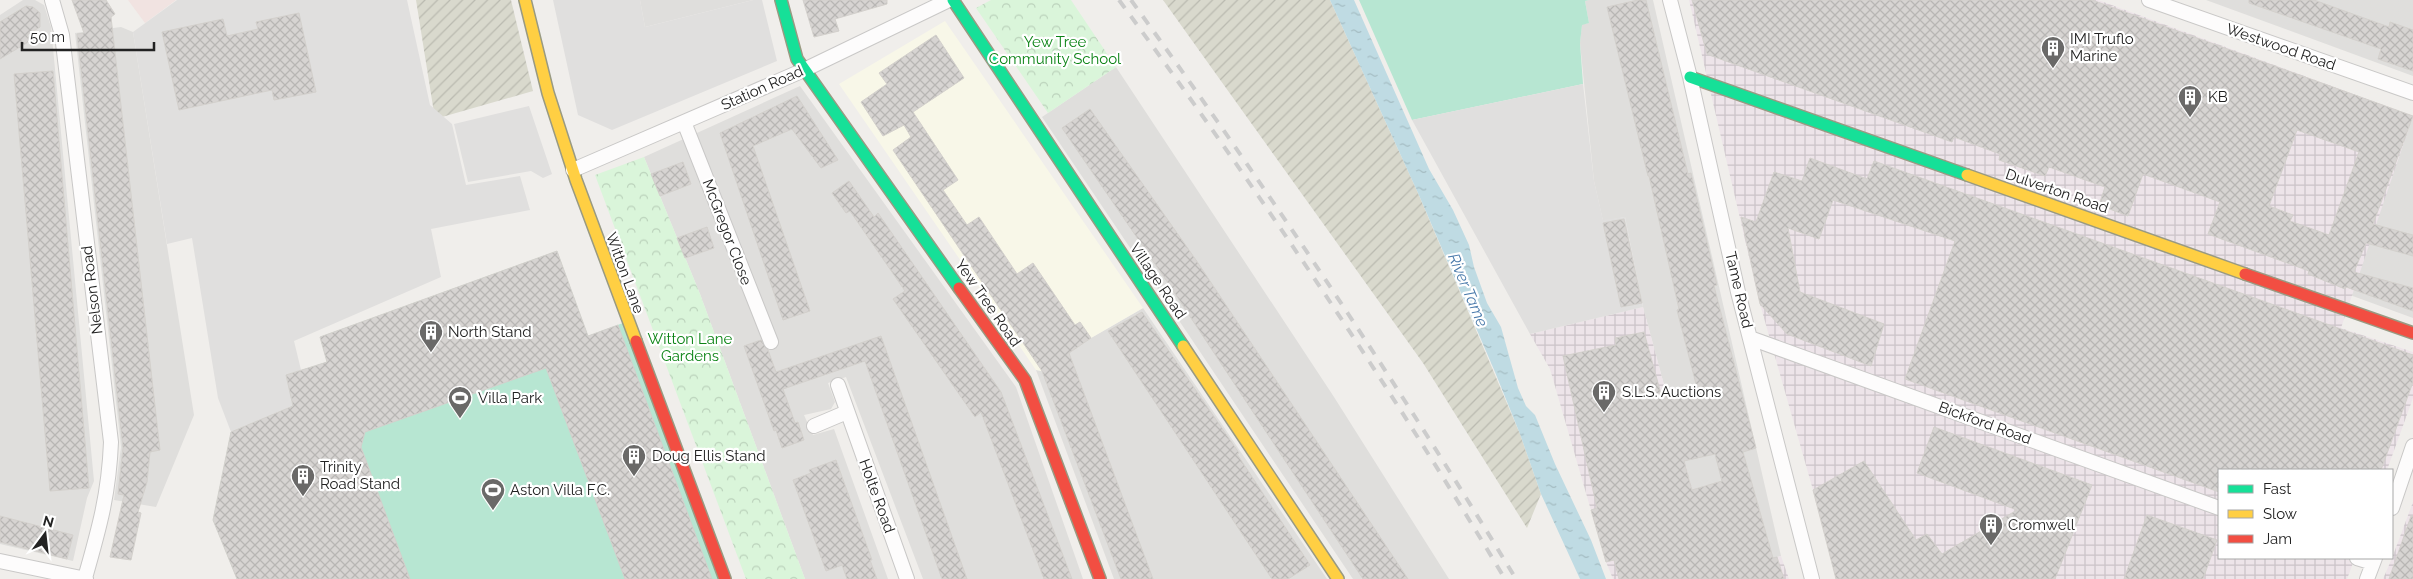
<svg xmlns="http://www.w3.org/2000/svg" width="2413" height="579" font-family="Raleway,sans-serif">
<defs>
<pattern id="industrial-grid" width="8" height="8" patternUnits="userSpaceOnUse" patternTransform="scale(1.25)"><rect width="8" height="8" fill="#ede4e9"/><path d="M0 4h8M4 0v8" fill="none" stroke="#cbc3c8"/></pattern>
<pattern id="construction-furrows" width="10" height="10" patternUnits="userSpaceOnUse" patternTransform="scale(1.25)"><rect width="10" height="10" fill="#d9d9cd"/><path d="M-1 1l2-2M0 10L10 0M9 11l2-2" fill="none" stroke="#babab0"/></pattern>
<pattern id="park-crowns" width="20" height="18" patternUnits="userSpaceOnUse" patternTransform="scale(1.25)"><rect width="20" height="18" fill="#daf5da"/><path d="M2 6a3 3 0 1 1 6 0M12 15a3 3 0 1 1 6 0" fill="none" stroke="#bbd2bb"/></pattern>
<pattern id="water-ripples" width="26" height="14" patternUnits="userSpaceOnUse" patternTransform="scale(1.25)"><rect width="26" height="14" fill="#bfdbe3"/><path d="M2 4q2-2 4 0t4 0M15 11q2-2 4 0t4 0" fill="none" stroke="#a4bcc2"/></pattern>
<pattern id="building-cross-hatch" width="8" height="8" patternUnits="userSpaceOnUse" patternTransform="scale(1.25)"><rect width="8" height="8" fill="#d7d4d2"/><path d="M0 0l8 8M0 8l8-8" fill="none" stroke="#b8b6b4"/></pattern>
</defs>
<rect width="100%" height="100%" fill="#f0eeeb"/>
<path fill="#dfdedc" d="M23,0H35L44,5L51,27L94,481L87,498L73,561L0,544V15Z
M640,0H753L645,27Z
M1589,0H1653L1781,556L1715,574L1643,307L1625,217L1603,221L1594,181L1580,43L1582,24L1589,23L1585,1Z
M2206,0H2413V76Z
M121,27L133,32L194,415L156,507L114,500L121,447L75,33Z
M1116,67L1334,397L1449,579H1353L1042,117Z
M800,86L1016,387L1083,579H923L846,377L828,383L835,402L831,409L804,415L813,435L834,429L888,579H805L700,294L644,157Z
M2413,116V318L2350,295Z
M1143,308L1327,579H1114L1036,370L1042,371L1091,338Z"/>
<path fill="#f1e3e1" d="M128,0H176L145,23Z"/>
<path fill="url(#industrial-grid)" d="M1689,0H2098L2413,116L2341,328L2413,352V398L2387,470H2219V558H2355L2347,579H1836L1813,490L1760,304Z
M1643,307L1715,574L1781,556L1789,579H1613L1606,562L1550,369L1530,334Z
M2413,502V579H2383L2392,558Z"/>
<path fill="#f8f7e8" d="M945,21L1143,308L1091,338L1042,371L1036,370L839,84Z"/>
<path fill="url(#construction-furrows)" d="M416,0H511L533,91L435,119Z
M1163,0H1330L1418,193L1520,434L1541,494L1527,528L1423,363Z"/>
<path fill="url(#park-crowns)" d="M991,0H1071L1116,67L1048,113L976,8Z
M644,157L700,294L805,579H746L595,175Z"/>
<path fill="#b7e6d2" d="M1359,0H1589L1585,1L1589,23L1582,25L1580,43L1583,84L1412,120Z
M557,251L588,336L623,323L718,579H237L213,520L231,432L293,406L286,375L327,362L320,337Z"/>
<path fill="#e0dfde" d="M177,0H407L430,105L452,124L466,185L520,176L530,210L431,229L441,277L294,341L301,370L286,375L293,406L231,432L218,398L192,238L167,244L133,32Z
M553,0H640L645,27L753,0H762L777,61L612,130L578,115Z
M1583,84L1594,181L1603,220L1625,217L1643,307L1530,334L1412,120Z
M529,106L552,174L543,178L531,171L468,182L454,124Z"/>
<path fill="url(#water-ripples)" d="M1330,0H1354L1429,169L1453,210L1469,245L1474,267L1487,303L1501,327L1518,388L1526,406L1535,415L1555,464L1591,540L1606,579H1580L1541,494L1520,434L1495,372L1418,193Z"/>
<path fill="url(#building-cross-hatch)" stroke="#d3d0cc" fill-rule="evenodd" d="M72,0H106L115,14L111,17L160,450L150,452L147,482L138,512L141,513L131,560L110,557L124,495L118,494L123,448L77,34L84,33Z
M803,0H887V4L835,19L839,31L814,37Z
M1638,0H1646L1688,174L1691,173L1717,285L1714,286L1756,448L1743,452L1773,558L1777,557L1784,579H1619L1614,560L1606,562L1591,510L1597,508L1563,356L1616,345L1615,338L1644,332L1661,394L1696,384L1677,310L1679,309L1649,176H1648L1607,7ZM1715,454L1722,481L1692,490L1684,461Z
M1692,0H2092L2413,116L2373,224L2413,235V256L2366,243L2354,272L2413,288V311L2346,287L2345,289L2308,274L2309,271L2208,234L2220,202L2143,174L2128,216L2099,205L2105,187L2049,167L2045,176L1999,160L2000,154L1954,137L1952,142L1709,55L1707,54ZM2297,130L2359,152L2329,235L2290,221L2293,215L2269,206Z
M2249,0H2314L2389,27L2390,22L2413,30V71L2378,59L2381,49L2249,3Z
M26,6L33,7L40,13V27L27,35L30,41L0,59V22Z
M299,13L316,92L274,100L272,90L179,110L162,32L223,19L227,36L258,29L256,22Z
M936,35L964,78L913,112L958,180L943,190L967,225L979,217L1017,274L1033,263L1075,325L1080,322L1091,338L1069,353L1153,579H1121L1042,371L893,150L911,137L904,125L883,136L861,102L887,84L879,73Z
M53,71L89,488L50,491L14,74Z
M797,96L838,160L821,168L792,129L753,146L810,311L783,320L720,133Z
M1090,109L1196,260L1408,579H1363L1166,280L1062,128Z
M1810,158L1867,179L1874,161L2413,355V382L2381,470H2219V492L1905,379L1955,241L1833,200L1819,239L1788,228L1800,292L1884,324L1871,366L1787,334L1760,304L1741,217L1756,222L1774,172L1802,181Z
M683,162L691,184L660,196L651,174Z
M849,181L874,217L878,213L1001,392L1072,579H1044L981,412L975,417L893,299L905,291L850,211L846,213L832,193Z
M1624,219L1642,303L1621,307L1603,223Z
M707,227L714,248L685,258L677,238Z
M557,251L588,336L618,325L712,579H625L546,368L365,432L361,447L410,579H237L213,520L231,432L293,406L286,375L327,362L320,337Z
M1142,312L1239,453L1237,454L1310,565L1288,579H1272L1108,331Z
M881,336L967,579H942L865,361L783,389L795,423L798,422L804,440L782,448L776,430L774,431L744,346L761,340L768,350L776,372Z
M1934,427L2092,485L2055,579H1836L1813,490L1864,461L1916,540L1927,534L1942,554L2017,510L1917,473Z
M836,460L872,560H870L877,579H847L842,565L826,571L793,480L811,473L809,470Z
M2147,515L2217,540L2203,579H2124Z
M0,516L73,535L67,559L0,542Z
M2411,516H2413V579H2389Z"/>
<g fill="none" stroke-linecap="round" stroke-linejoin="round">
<g stroke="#c9c8c7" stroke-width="16">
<path id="street" d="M52,0L62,35L111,442C109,494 99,529 85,578
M1670,0L1690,77L1738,292L1812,579
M2149,0L2413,93
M684,122L771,342
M573,170L804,70L949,0
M1750,338L2219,508
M838,385L907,579
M814,426L847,412
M2392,508L2413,446
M2357,558L2373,563
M0,561L86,579
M2367,579L2375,558"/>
</g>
<g stroke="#999a82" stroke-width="14">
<path id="fast" d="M781,0L797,59L959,288
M953,0L1183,346
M1690,77L1967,175"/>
</g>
<g stroke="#999a82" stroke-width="14">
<path id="slow" d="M525,0L548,93L576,180L636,341
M1967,175L2245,274
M1183,346L1338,579"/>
</g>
<g stroke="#999a82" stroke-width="14">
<path id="jam" d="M2245,274L2413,333
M959,288L1025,380L1100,579
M636,341L725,579"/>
</g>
<use href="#street" stroke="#fdfcfc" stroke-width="14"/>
<use href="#fast" stroke="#16e098" stroke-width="11"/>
<use href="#slow" stroke="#ffcf43" stroke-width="11"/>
<use href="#jam" stroke="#f24e42" stroke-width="11"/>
<path stroke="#ccc" stroke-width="4" stroke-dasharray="10 10" stroke-linecap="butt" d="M1119,0C1256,187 1386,380 1505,579
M1131,0C1267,188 1396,381 1516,579"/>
</g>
<defs>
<g id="building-pin" transform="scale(1.25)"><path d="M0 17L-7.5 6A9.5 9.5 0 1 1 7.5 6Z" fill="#6a6968" stroke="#fff"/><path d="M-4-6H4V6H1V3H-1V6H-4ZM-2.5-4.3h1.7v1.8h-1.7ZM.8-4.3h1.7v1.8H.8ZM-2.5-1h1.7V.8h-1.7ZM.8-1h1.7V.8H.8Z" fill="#fff"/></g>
<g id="stadium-pin" transform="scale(1.25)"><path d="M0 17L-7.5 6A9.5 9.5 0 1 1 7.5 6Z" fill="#6a6968" stroke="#fff"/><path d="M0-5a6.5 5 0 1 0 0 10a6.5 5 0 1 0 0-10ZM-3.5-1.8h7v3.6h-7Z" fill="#fff"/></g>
</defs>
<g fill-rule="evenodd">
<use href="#building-pin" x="2053" y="48"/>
<use href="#building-pin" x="2190" y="97"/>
<use href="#building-pin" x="431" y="332"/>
<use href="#building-pin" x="1604" y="392"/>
<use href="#stadium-pin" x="460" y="398"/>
<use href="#building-pin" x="634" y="456"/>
<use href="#building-pin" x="303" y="476"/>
<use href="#stadium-pin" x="493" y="490"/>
<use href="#building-pin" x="1991" y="525"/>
</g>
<g text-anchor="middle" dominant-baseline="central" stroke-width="4.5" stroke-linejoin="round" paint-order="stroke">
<g font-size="15" fill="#222" stroke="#fff" text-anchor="start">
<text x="2070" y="39">IMI Truflo<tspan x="2070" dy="17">Marine</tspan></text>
<text x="2208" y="97">KB</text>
<text x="448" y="332">North Stand</text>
<text x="1622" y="392">S.L.S. Auctions</text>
<text x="478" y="398">Villa Park</text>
<text x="652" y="456">Doug Ellis Stand</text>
<text x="320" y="467">Trinity<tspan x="320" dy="17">Road Stand</tspan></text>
<text x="510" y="490">Aston Villa F.C.</text>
<text x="2008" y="525">Cromwell</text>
</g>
<g font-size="15" fill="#0c8416" stroke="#fff">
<text x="1055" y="42">Yew Tree<tspan x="1055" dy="17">Community School</tspan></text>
<text x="690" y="339">Witton Lane<tspan x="690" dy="17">Gardens</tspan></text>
</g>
<g font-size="15" fill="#222" stroke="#fff">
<text transform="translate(2281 47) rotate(19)">Westwood Road</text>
<text transform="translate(762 88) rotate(-24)">Station Road</text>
<text transform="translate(2057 191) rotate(19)">Dulverton Road</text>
<text transform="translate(727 232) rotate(69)">McGregor Close</text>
<text transform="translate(625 273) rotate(70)">Witton Lane</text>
<text transform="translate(1158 281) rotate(56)">Village Road</text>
<text transform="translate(92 290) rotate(-97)">Nelson Road</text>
<text transform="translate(1739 290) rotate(77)">Tame Road</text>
<text transform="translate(988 303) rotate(55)">Yew Tree Road</text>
<text transform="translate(1985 423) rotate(20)">Bickford Road</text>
<text transform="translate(877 496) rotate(70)">Holte Road</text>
</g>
<g font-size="16" font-style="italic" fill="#4a7aab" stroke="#fff">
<text transform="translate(1468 290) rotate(67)">River Tame</text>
</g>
</g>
<rect x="2218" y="469" width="175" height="90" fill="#ffffff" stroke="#a7a7a7"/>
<rect x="2228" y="485" width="25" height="8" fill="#16e098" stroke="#a7a7a7"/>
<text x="2263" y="494" font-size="15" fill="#222222">Fast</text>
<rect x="2228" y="510" width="25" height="8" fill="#ffcf43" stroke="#a7a7a7"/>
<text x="2263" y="519" font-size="15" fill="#222222">Slow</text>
<rect x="2228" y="535" width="25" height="8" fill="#f24e42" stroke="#a7a7a7"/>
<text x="2263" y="544" font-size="15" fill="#222222">Jam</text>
<g transform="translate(45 534) rotate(15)" stroke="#ffffff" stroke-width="4" paint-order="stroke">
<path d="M0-4L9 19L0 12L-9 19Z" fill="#222222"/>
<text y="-8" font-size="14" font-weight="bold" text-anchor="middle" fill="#222222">N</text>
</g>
<path d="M22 42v8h132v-8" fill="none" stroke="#222222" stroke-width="2.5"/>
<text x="30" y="42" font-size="15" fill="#222222" stroke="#ffffff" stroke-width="4" paint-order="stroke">50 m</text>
</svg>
